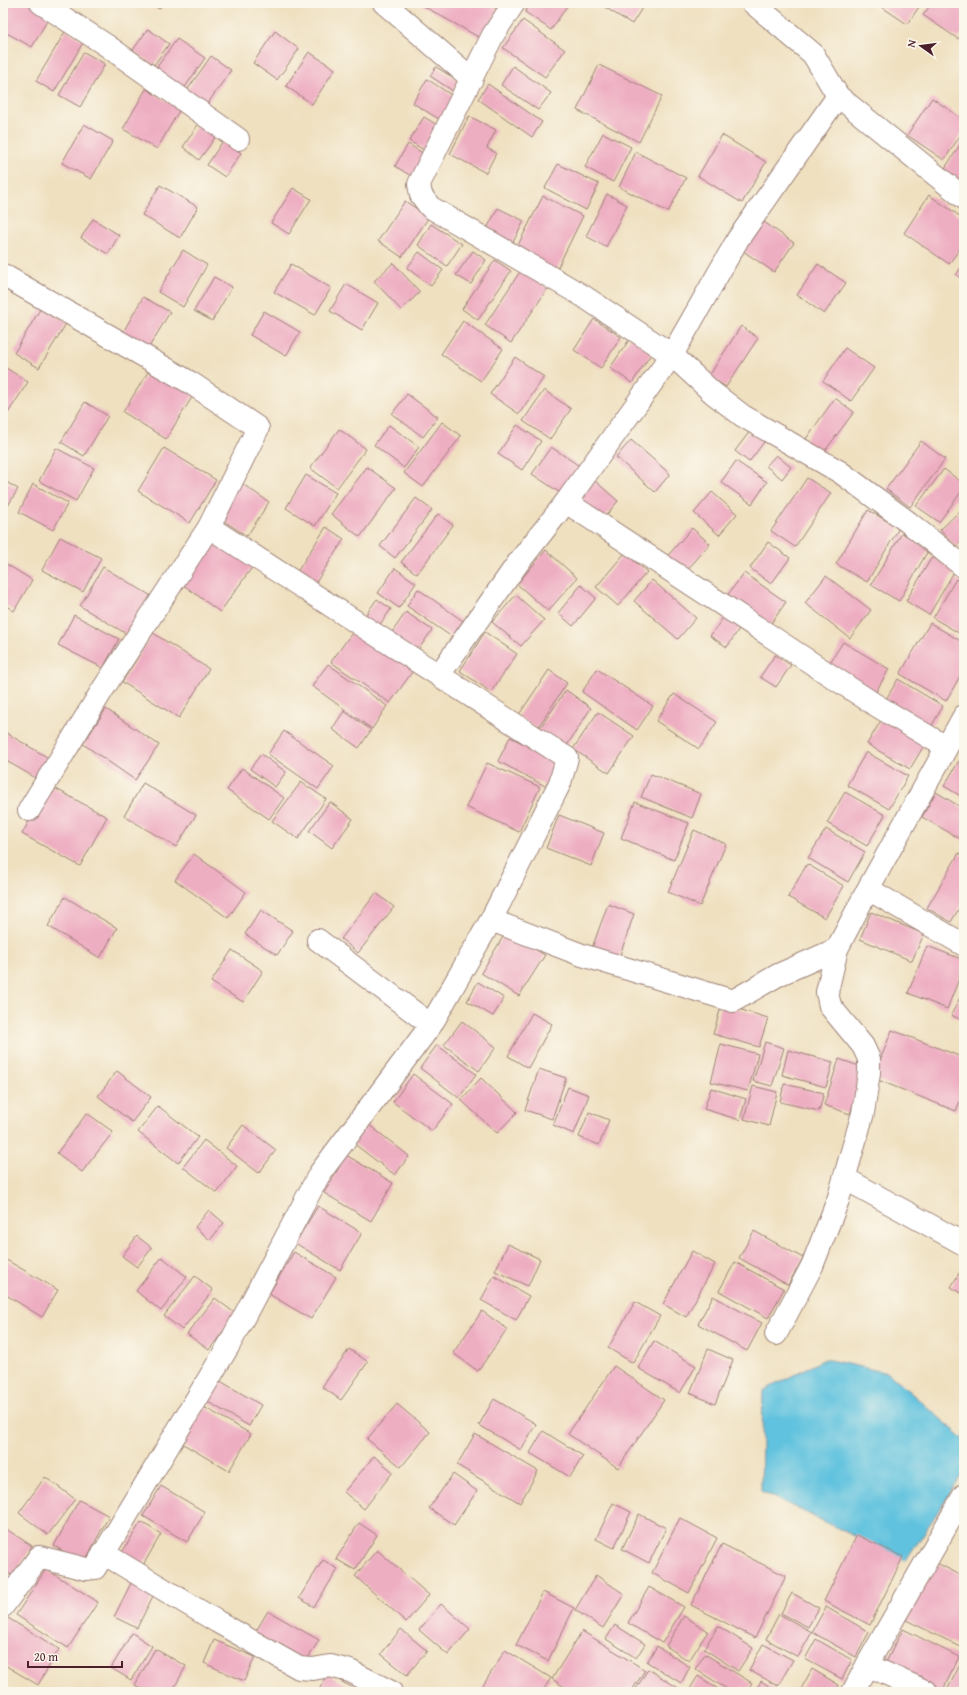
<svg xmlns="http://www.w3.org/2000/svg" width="967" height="1695" font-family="'Gentium Book Plus',serif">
<rect width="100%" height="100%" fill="#fbf7ec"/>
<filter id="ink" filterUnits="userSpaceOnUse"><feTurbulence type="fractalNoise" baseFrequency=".025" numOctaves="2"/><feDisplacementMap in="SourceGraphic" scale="8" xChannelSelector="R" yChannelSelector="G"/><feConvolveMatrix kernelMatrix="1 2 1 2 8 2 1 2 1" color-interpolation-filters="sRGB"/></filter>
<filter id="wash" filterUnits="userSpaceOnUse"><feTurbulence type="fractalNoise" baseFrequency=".012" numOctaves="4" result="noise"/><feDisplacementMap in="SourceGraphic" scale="16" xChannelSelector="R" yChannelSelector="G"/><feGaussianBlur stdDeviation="0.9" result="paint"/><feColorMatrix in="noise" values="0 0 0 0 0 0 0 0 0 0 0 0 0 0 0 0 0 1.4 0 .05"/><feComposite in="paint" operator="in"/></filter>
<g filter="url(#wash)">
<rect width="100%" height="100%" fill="#efe0c0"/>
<path fill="#60c2de" stroke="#557084" d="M825,1359L888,1373L964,1439V1471L906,1561L761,1491L763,1391Z"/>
<g id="blocks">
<path fill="#eeaec2" d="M3,3H31L51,14L32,47L3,31Z
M150,3H163L159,9Z
M418,3H486L499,10L482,39Z
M531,3H569L551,30L525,12Z
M598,3H645L632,24Z
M876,3H922L907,24Z
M932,3H960L964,6V30L958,39L923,15Z
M523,20L565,50L545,77L503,48Z
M148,29L169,44L154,65L133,50Z
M66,30L84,41L54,92L36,81Z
M275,31L299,49L277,80L253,63Z
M177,39L205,58L183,90L154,71Z
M84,52L105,64L80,107L59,95Z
M309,52L335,69L312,104L286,86Z
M211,56L231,70L206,106L186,92Z
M599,65L662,96L639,142L577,110Z
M513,66L551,93L538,110L501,85Z
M436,67L459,81L453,91L430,76Z
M427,79L456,98L442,121L413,103Z
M488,84L542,122L532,137L478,99Z
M146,89L180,109L157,149L123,129Z
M932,98L964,120V130L944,160L907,135Z
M469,116L496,130L487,148L496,153L486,173L450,154Z
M424,117L444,129L431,154L409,141Z
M199,123L217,135L199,160L183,147Z
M84,124L113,141L91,179L62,163Z
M603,133L631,147L613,182L585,167Z
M722,135L766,162L742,203L698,176Z
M964,139V185L943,171Z
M223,141L241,153L225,177L207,165Z
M408,144L429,157L416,179L395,166Z
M636,152L686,178L668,212L619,187Z
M558,164L599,184L586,210L545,188Z
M160,185L198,207L180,238L142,215Z
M293,188L311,199L289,234L271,223Z
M607,194L627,205L606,247L586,236Z
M929,195L964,219V243L949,264L904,233Z
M543,196L583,216L556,271L515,251Z
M405,201L429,217L402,257L378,241Z
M498,208L524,221L511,246L485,232Z
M93,219L119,235L108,254L81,238Z
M764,222L794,243L774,272L743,251Z
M431,224L462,244L447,266L418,245Z
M183,250L207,265L183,307L158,292Z
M473,251L486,260L471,284L456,275Z
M419,252L443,270L431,286L407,268Z
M495,260L511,271L478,320L462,309Z
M393,263L420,292L401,310L374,281Z
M964,263V280L956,275Z
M291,264L331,288L315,315L274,292Z
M818,264L846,283L824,314L797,295Z
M521,270L548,288L511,343L485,325Z
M214,277L232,287L212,321L194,311Z
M346,284L378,303L362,330L330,311Z
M143,297L170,312L148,349L122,334Z
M42,306L67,322L39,368L14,353Z
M264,311L300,332L286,356L250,335Z
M594,319L621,337L601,368L574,350Z
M463,321L503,349L481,381L441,354Z
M741,326L758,338L726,387L709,376Z
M631,337L653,351L632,383L610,368Z
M845,348L874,368L851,401L823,381Z
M515,357L544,377L519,414L490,394Z
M3,366L28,382L8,413L3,410Z
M151,367L194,394L166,439L123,412Z
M544,390L571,409L550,439L523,421Z
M407,394L438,417L423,437L392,414Z
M835,398L854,412L821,456L803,443Z
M85,402L108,416L84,456L61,442Z
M442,422L461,436L423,487L404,473Z
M389,425L419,447L404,468L374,445Z
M517,425L541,441L522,470L498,454Z
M339,429L366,449L337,488L310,468Z
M750,431L764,442L749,462L735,451Z
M631,440L670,474L655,492L616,457Z
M921,441L945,459L910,507L886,489Z
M551,447L584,469L565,496L532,474Z
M56,448L94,468L76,501L39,481Z
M164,448L216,480L190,523L138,491Z
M776,455L791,467L782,479L766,466Z
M736,461L767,482L752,504L721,482Z
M367,467L396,488L360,537L331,514Z
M944,469L964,484V488L939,522L916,506Z
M306,475L336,493L315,526L286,508Z
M807,478L831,493L795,547L771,531Z
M3,480L18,489L3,514Z
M594,480L618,501L603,519L578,498Z
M238,481L269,502L247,536L216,516Z
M33,484L68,503L53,530L19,512Z
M712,492L737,514L719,535L694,513Z
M416,498L432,510L395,558L380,546Z
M964,507V538L956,547L940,530Z
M868,510L899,528L867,582L836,564Z
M438,514L453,525L417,574L401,562Z
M326,527L344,539L313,587L295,575Z
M692,528L710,544L681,577L663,561Z
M902,533L929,549L899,601L871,585Z
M60,537L101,558L83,592L42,570Z
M213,538L253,566L220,612L182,584Z
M768,542L790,558L771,584L750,568Z
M546,550L577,578L548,611L517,584Z
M625,553L647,572L618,606L596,587Z
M932,557L955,570L929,615L906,601Z
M3,562L32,580L14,611L3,604Z
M103,567L153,597L130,636L80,606Z
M395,568L416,583L399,608L378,593Z
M744,573L786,602L768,628L726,597Z
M826,576L871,610L850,638L805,603Z
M956,579L964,583V636L933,618Z
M652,580L696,618L678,639L634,601Z
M581,585L596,598L573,626L558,613Z
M418,589L463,621L452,637L407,606Z
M516,595L544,620L521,646L492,622Z
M377,599L391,609L376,630L362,620Z
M406,612L432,630L414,656L388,638Z
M74,615L119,639L103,668L58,645Z
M725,615L741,626L727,647L710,636Z
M930,623L964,643V669L946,701L900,674Z
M357,626L415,668L390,703L331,662Z
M485,632L517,654L491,692L460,671Z
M153,633L209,669L179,718L122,682Z
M843,642L889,669L874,695L827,667Z
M775,655L791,665L776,687L760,677Z
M328,664L387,706L372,729L312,686Z
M597,669L653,706L637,730L582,692Z
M549,670L567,683L537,729L518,716Z
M898,679L943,706L928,732L882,706Z
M566,690L591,708L564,750L537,732Z
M674,694L717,722L699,749L656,721Z
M106,709L159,745L135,780L83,744Z
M344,711L371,730L359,748L332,729Z
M598,712L634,736L609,773L573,749Z
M883,717L926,742L910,769L867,744Z
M3,731L52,760L39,780L3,759Z
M284,731L334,766L318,789L268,754Z
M510,737L560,762L547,787L498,761Z
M866,752L908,776L889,809L847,785Z
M261,754L286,772L275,787L250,769Z
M959,761L964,764V798L944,786Z
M487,763L540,787L519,832L466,807Z
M242,768L284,798L269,819L227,790Z
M651,774L701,794L692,818L641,797Z
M301,782L326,799L298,839L272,821Z
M143,783L196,815L176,847L124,816Z
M49,785L107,817L80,866L22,834Z
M845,792L885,815L867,846L827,823Z
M936,792L964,809V841L922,817Z
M330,802L353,819L332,848L309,831Z
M635,802L689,823L674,860L621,838Z
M559,815L604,833L591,866L546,848Z
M826,829L865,852L848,882L808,858Z
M694,830L726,844L700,906L668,892Z
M959,853L964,856V900L951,922L927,908Z
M194,854L246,892L228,918L175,880Z
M807,864L844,886L825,918L788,897Z
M376,893L394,907L358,953L341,939Z
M65,897L117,928L100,958L48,926Z
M608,904L634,914L619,958L592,948Z
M261,910L293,931L277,955L245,934Z
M871,912L924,934L912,961L860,939Z
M506,932L545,955L519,996L481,973Z
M927,946L964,960V966L947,1009L908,993Z
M232,950L263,971L243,1002L211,982Z
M478,982L504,998L493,1016L467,1001Z
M964,990V1021L951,1015Z
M722,1004L768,1018L759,1047L713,1034Z
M532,1013L552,1024L528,1068L508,1056Z
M462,1021L496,1047L479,1071L444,1045Z
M892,1030L964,1058V1091L956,1111L873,1078Z
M765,1042L784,1048L772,1086L753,1081Z
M721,1044L758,1054L748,1091L711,1082Z
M437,1045L476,1074L459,1098L420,1068Z
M788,1050L833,1062L826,1087L782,1075Z
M839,1059L865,1068L850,1114L824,1105Z
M539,1069L566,1078L552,1119L525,1110Z
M117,1071L151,1097L132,1122L98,1096Z
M413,1074L453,1104L432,1131L393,1102Z
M481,1078L517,1112L497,1133L461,1100Z
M784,1084L824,1093L819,1111L780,1102Z
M753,1086L777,1092L769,1126L744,1119Z
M568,1087L589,1095L574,1134L553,1125Z
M711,1088L746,1099L740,1120L704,1109Z
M158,1106L198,1137L178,1163L138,1132Z
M589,1112L609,1120L599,1145L579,1137Z
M87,1113L113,1132L82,1172L57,1153Z
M368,1124L409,1156L395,1175L353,1143Z
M243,1125L276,1150L259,1173L226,1148Z
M204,1140L237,1166L217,1193L183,1167Z
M346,1155L393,1183L371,1221L324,1193Z
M318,1206L362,1233L340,1270L295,1243Z
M209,1210L224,1223L210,1240L195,1227Z
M754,1231L803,1258L788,1285L739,1258Z
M137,1236L152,1248L137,1267L122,1256Z
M508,1244L540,1259L528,1286L495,1271Z
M692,1251L715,1264L686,1317L663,1304Z
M294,1252L336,1277L311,1319L269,1294Z
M162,1257L187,1277L161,1311L136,1291Z
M3,1258L58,1290L42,1317L3,1293Z
M735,1262L784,1289L768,1318L719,1291Z
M964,1265V1295L951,1287Z
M195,1276L213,1290L182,1330L164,1316Z
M494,1276L529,1296L516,1320L481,1300Z
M713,1296L762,1323L747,1351L698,1324Z
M215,1298L236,1314L209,1350L187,1334Z
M635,1302L660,1316L633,1363L608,1348Z
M482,1311L507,1329L478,1371L453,1353Z
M654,1341L696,1366L680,1393L638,1368Z
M349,1349L368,1362L341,1400L322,1387Z
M708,1349L733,1360L715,1404L690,1393Z
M614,1366L664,1400L618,1468L568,1434Z
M217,1379L261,1405L249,1426L205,1400Z
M494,1399L536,1424L521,1450L479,1425Z
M397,1404L430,1432L401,1467L367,1439Z
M204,1407L251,1434L229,1471L183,1444Z
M543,1431L583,1456L570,1477L530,1453Z
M475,1434L538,1471L520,1503L457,1465Z
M374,1456L393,1472L364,1509L344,1492Z
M453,1474L477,1491L454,1525L429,1508Z
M45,1477L75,1499L48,1535L19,1513Z
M161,1486L205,1512L187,1542L143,1516Z
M79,1500L109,1516L84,1563L54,1546Z
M613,1503L631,1512L614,1548L596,1539Z
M639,1514L666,1528L649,1563L622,1549Z
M680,1518L717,1538L689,1593L652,1573Z
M141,1522L161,1534L142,1567L121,1554Z
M359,1523L377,1535L355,1570L336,1559Z
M3,1527L32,1546L13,1576L3,1570Z
M857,1535L903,1557L870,1625L824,1601Z
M722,1544L786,1576L755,1638L691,1605Z
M377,1550L429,1595L406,1622L355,1576Z
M323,1560L338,1569L314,1607L299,1598Z
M935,1562L964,1577V1642L961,1647L906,1620Z
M46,1569L98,1602L68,1648L16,1615Z
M596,1575L624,1594L603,1628L575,1610Z
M131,1583L154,1594L137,1628L114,1617Z
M649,1587L684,1607L662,1643L628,1623Z
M543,1592L574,1608L548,1661L516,1645Z
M792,1593L819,1608L808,1627L781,1613Z
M441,1604L470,1629L448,1655L419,1630Z
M826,1607L869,1632L856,1657L812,1632Z
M268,1611L319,1640L304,1665L253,1636Z
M779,1614L812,1632L798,1657L766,1639Z
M3,1615L59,1649L38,1685L3,1664Z
M684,1616L708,1631L689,1661L666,1646Z
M615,1625L645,1644L636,1658L606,1639Z
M718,1626L753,1648L738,1671L704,1649Z
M401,1629L427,1651L407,1675L381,1654Z
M903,1629L959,1657L942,1692H937L884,1666Z
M582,1631L645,1670L631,1692H572L552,1679Z
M132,1633L152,1646L131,1680L111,1668Z
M816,1639L852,1660L842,1679L805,1659Z
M214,1640L255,1657L244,1681L204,1663Z
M763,1644L793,1660L778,1686L749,1670Z
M657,1646L690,1667L681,1683L647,1662Z
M155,1649L186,1666L172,1692H147L135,1685Z
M505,1650L551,1678L542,1692H479Z
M705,1654L752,1683L746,1692H732L695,1669Z
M964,1657V1692H946Z
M648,1669L683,1691V1692H634Z
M812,1669L839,1685L835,1692L800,1691Z
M327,1674L361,1692H318Z
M698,1676L723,1692H688Z
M761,1681L779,1692H754Z"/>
</g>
</g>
<g filter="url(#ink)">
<use href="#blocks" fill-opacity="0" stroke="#9c8076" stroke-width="1"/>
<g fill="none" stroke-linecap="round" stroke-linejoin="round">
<g stroke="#9c8076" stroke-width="24">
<path id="minor" d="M41,3L106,45L238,139
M384,3L472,79
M514,3L493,35L419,184L421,195L430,207L583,296L672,355L713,393L743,416L840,472L908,522L964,567
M753,3L813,54L838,96L964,198
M3,275L191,383L258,428L209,527L103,689L29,810
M566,502L874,704L946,747
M209,527L567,758L560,783L491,920
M439,675L518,563L566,502L672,355L738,239L838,96
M868,889L964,945
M318,940L431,1025
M844,1178L964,1244
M776,1334L812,1266L838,1200L863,1113L869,1073V1059L863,1046L830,1006L827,992L837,949
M103,1553L218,1622L299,1668L313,1669L330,1666L350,1671L391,1692
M3,1606L39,1557L86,1569L95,1568L229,1345L320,1173L431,1025L491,920L582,955L733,1001L778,975L837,949L868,889L964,716
M867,1665L964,1495
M853,1692L867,1665L927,1692"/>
</g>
<use href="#minor" stroke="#fff" stroke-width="22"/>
</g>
</g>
<rect width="967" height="1695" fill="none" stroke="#fbf7ec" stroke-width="16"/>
<g transform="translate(921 46) rotate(284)" stroke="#fbf7ec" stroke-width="3" paint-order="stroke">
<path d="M0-3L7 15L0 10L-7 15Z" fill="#4a1f2b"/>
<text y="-6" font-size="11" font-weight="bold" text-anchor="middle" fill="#4a1f2b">N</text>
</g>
<path d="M28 1661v6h94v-6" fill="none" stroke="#4a1f2b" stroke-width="2"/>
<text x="34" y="1661" font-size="12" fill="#4a1f2b" stroke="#fbf7ec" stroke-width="3" paint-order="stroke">20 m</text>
</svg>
